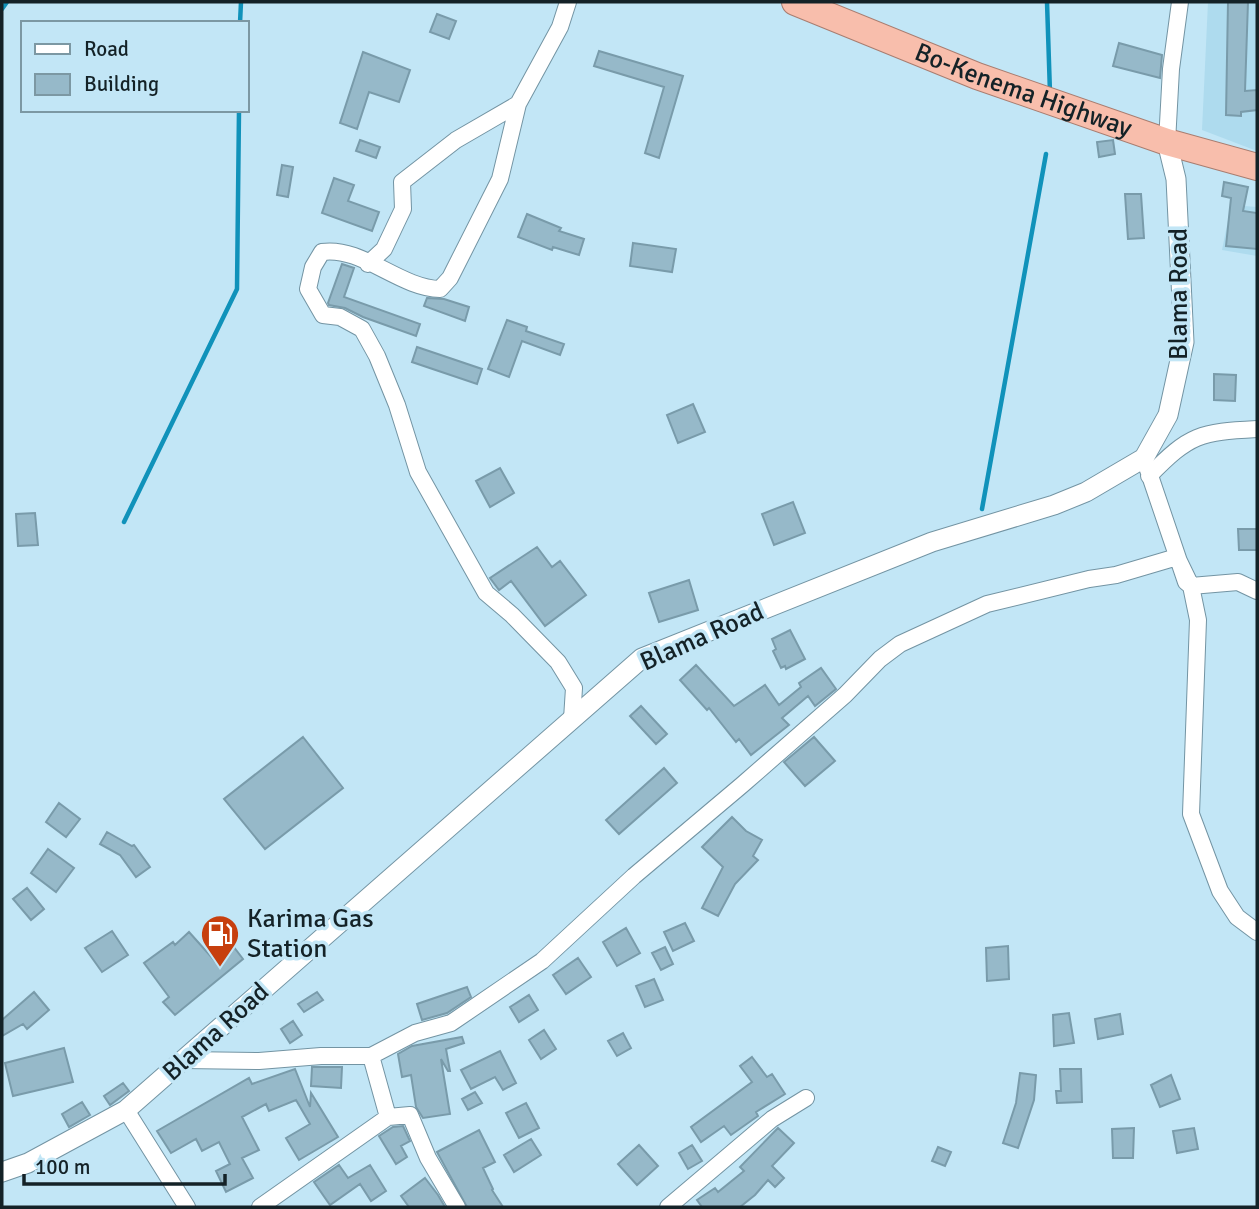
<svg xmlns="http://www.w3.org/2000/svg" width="1259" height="1209" font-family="Signika,sans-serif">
<rect width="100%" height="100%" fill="#c2e6f6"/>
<path fill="#aedbee" d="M1208,2H1257V151L1202,130Z
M1231,205L1257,207V256L1222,250Z"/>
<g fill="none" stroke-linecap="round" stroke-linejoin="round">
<path stroke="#1092ba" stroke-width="4.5" d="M1047,2L1050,93
M2,9L7,2
M240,23L241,2
M982,509L1046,154
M124,522L237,289L239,110"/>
</g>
<path fill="#96b9c9" stroke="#799baa" stroke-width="2" d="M1228,2H1248L1245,91L1257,90V110L1241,112V116L1226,115Z
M437,14L456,21L449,39L430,32Z
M1119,43L1162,55L1160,78L1113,66Z
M599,51L683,76L659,158L645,153L664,87L594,66Z
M363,52L410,70L399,102L369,92L357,129L340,123Z
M360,140L380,147L376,158L356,151Z
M1113,140L1115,154L1099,157L1097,142Z
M282,165L293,167L288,197L277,195Z
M334,178L354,185L348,201L379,212L372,231L322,213Z
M1224,182L1248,187L1243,211L1257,213V249L1226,246L1231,198L1222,196Z
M1125,194H1141L1144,238L1128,239Z
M527,214L561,228L559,231L584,239L579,255L553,247L552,250L518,237Z
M633,243L676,249L672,272L630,266Z
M342,264L354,268L344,297L420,324L416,336L363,317L345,308L329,305L328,303Z
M427,298L444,299L469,307L465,321L424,306Z
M507,320L527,327L526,331L564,344L560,355L522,341L509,377L488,369Z
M417,347L482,369L477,384L412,362Z
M1214,374L1236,375L1235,401L1214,400Z
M693,404L705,432L678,443L667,415Z
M500,468L514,493L490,507L476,481Z
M793,502L805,533L774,545L762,514Z
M35,513L38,545L18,546L16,514Z
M1238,529H1257V550H1239Z
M537,547L552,567L560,561L586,595L545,626L511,581L499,590L490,578Z
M689,580L698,610L659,622L649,593Z
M790,630L805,659L786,669L785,666L781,668L773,651L776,649L772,639Z
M696,665L734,706L765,685L779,705L801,687L799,683L821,668L836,689L815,706L808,696L782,718L789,725L751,755L739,739L736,742L709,708L707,710L680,680Z
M641,706L667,734L656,744L630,716Z
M303,737L343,788L265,849L224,799Z
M814,737L835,761L805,786L784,762Z
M664,768L677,783L619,834L606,820Z
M59,803L80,819L66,837L46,822Z
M732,817L746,831L762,840L753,856L758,860L735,884L718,916L702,908L723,867L702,847Z
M107,832L132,846L134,845L150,867L136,877L120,855L100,844Z
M48,849L74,868L56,892L31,873Z
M27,888L44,909L31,920L13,899Z
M685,923L694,941L673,951L664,932Z
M626,928L640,953L617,966L603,942Z
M112,931L128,955L102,972L85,948Z
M189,932L215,961L233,946L243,959L175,1015L163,1002L169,997L144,963L173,942L175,945Z
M1008,946L1009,979L987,981L986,948Z
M665,947L673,964L661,970L652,953Z
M578,958L591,977L566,994L553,975Z
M654,979L663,1000L645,1007L636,986Z
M467,987L471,997L447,1013L422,1020L417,1004Z
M34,992L49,1010L27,1029L23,1024L2,1036V1020Z
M317,992L323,1000L304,1012L298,1004Z
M529,995L538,1010L519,1022L510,1007Z
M1069,1013L1074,1043L1054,1046L1053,1015Z
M1120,1014L1123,1034L1098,1039L1095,1019Z
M293,1021L302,1035L290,1043L281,1029Z
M544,1030L556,1049L541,1059L529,1040Z
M623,1033L631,1048L617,1056L608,1041Z
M462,1037L464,1043L446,1049L450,1071H448L441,1059L450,1114L423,1118L416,1107L411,1075L402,1077L398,1054L412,1046Z
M64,1048L73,1082L13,1096L5,1063Z
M500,1051L516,1083L503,1090L495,1077L471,1089L461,1070Z
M752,1057L767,1077L772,1074L785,1094L756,1112L758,1116L731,1135L724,1126L701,1142L691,1127L752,1082L740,1066Z
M312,1067H342L341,1088L311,1086Z
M295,1069L310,1107L311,1093L338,1137L299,1160L286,1138L310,1124L296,1100L269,1111L266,1104L242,1117L259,1150L242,1158L253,1178L226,1192L216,1171L230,1164L219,1142L202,1151L196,1139L171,1153L157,1131L249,1078L252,1084Z
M1060,1069H1081L1082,1102L1057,1103L1056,1091H1061Z
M1020,1073L1036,1075L1034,1100L1018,1148L1003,1143L1016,1103Z
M1171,1075L1180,1099L1160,1107L1151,1085Z
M123,1083L129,1091L110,1105L104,1096Z
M475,1092L482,1103L468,1110L462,1099Z
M82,1102L90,1115L69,1127L62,1114Z
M526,1103L539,1128L519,1138L506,1113Z
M403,1126L410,1141L401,1146L407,1157L396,1164L379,1136L393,1127Z
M778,1128L794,1143L772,1166L784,1178L775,1187L768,1180L755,1195L740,1207H702L697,1200L715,1188L718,1192L744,1171L740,1167Z
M1134,1128L1133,1158H1113L1112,1129Z
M1194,1128L1198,1149L1177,1153L1173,1131Z
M479,1130L495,1162L483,1168L493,1189L492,1190L503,1207H467L437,1152Z
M531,1139L541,1155L514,1172L504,1155Z
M639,1145L658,1166L637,1185L618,1164Z
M692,1145L702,1161L688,1169L679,1153Z
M938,1147L951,1152L945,1166L932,1161Z
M339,1165L348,1178L370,1165L386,1191L371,1201L360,1184L330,1205L314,1182Z
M425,1178L438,1195L445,1207H409L401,1196Z"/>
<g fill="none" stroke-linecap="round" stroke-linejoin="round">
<g stroke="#7394a3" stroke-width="18">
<path id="minor" d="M568,2L560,27L518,104L500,179L450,278L440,289C399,288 362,246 322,252L313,267L308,289L323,315L340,317L362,329L377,356L397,405L418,472L486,593L512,615L558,662L574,688L572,719
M1167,142L1171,69L1180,2
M368,264L384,249L403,209L402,182L456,140L518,104
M1144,458L1186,582L1191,586L1238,582L1257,591
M1149,476C1190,434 1200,432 1257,429
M371,1056L415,1033L451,1023L542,961L634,876L742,785L845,695L880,659L900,644L987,604L1089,579L1116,575L1177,557L1191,586L1198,620L1191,814L1220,891L1237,917L1257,932
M184,1060L259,1061L321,1056H371L388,1117L410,1115L428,1158L457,1207
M126,1110L187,1207
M260,1207L388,1117
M668,1207L772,1119L806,1098"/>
</g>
<g stroke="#7394a3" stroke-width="21">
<path id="tertiary" d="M2,1172L28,1163L126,1110L642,658L932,542L1054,505L1086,492L1144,458L1168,415L1184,342L1176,179L1167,142"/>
</g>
<g stroke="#a87d70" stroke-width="28">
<g id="trunk">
<path id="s1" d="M795,2L977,76L1167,142L1257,167"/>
</g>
</g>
<use href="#minor" stroke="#fff" stroke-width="16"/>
<use href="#tertiary" stroke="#fff" stroke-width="19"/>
<use href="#trunk" stroke="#f8beac" stroke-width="26"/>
</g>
<defs>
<g id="fuel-pin" transform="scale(2.0125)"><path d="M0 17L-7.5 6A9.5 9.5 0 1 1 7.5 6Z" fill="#c73f0e" stroke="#c2e6f6"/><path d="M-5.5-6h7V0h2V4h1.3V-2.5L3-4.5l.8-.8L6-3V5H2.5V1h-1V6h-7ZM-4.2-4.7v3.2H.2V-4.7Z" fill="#fff"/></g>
</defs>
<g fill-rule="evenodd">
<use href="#fuel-pin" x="220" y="934"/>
</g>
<g text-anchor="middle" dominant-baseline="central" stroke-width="7" stroke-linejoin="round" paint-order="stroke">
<g font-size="26" fill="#142227" stroke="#c2e6f6">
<text stroke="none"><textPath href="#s1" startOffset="245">Bo-Kenema Highway</textPath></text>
<text transform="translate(1179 294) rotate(-90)">Blama Road</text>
<text transform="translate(702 637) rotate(-24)">Blama Road</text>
<text transform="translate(216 1032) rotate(-42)">Blama Road</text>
</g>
<g font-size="26" fill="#142227" stroke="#c2e6f6" text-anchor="start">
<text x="247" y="919">Karima Gas<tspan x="247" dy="30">Station</tspan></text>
</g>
</g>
<rect width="1259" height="1209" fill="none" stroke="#142227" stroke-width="7"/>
<rect x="21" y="21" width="228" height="91" fill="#c2e6f6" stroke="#7c98a3" stroke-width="2"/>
<rect x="35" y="44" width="35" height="10" fill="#ffffff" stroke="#7c98a3" stroke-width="2"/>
<text x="84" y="56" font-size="21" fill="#142227">Road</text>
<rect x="35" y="74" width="35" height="21" fill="#96b9c9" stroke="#7c98a3" stroke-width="2"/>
<text x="84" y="91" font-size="21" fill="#142227">Building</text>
<path d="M24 1174v10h201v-10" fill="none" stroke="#142227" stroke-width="3.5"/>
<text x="35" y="1174" font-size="21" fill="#142227" stroke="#c2e6f6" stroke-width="5" paint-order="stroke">100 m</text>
</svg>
